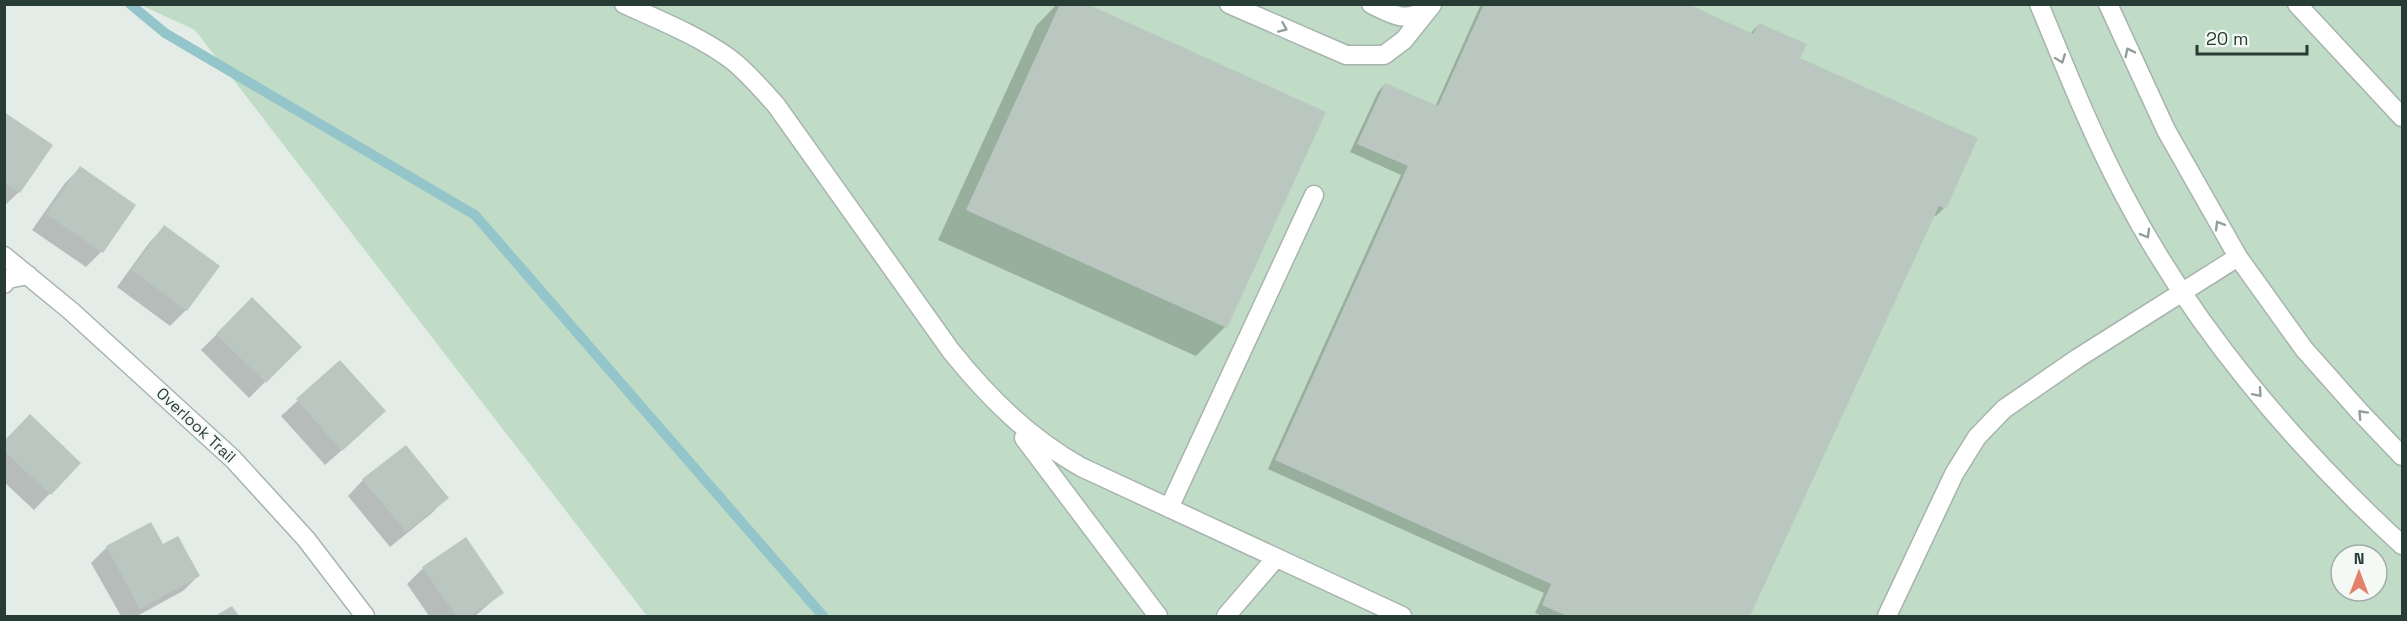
<svg xmlns="http://www.w3.org/2000/svg" width="2407" height="621" font-family="'Space Grotesk',sans-serif">
<rect width="100%" height="100%" fill="#e4ece8"/>
<path fill="#c0dbc6" fill-rule="evenodd" d="M141,5H2402V616H647L195,30ZM2341,555H2377V591H2341Z"/>
<path fill="#0003" d="M1057,4H1083L1225,327L1196,356L938,240L1036,26Z
M1481,4H1684L1750,34L1759,24L1798,58L1944,208L1936,216L1933,215L1749,616H1542L1535,613L1544,593L1268,469L1401,175L1350,152L1378,92L1385,84L1435,107Z
M4,114L19,192L4,206Z
M80,168L101,252L86,267L32,230L65,183Z
M164,227L186,310L170,326L117,287L149,243Z
M252,299L300,347L249,398L201,350Z
M340,362L368,427L325,465L281,416Z
M4,442L79,463L34,510L4,482Z
M363,480L447,497L432,513L390,547L348,496Z
M466,539L502,593L475,616H429L407,584L422,569Z
M163,546L198,576L183,591L137,616H121L91,563L107,547Z"/>
<g fill="none" stroke-linecap="round" stroke-linejoin="round">
<path stroke="#93c5cb" stroke-width="10" d="M130,4L165,33L475,215L823,616"/>
</g>
<path fill="#bac7c1" d="M1060,4H1087L1326,112L1227,328L966,210Z
M1484,4H1688L1753,34L1759,23L1807,44L1800,58L1978,138L1946,209L1939,206L1750,616H1567L1542,605L1551,584L1275,460L1408,166L1357,144L1385,83L1438,106Z
M4,112L53,145L20,193L4,182Z
M80,166L136,205L103,253L46,214Z
M164,225L220,266L187,311L131,270Z
M252,297L302,347L266,383L216,334Z
M340,360L386,411L342,451L296,399Z
M30,414L81,463L51,495L4,451V441Z
M406,445L449,498L406,532L362,479Z
M151,522L163,544L178,536L200,576L140,609L106,546Z
M466,537L504,593L470,616H456L422,567Z
M232,606L239,616H215Z"/>
<g fill="none" stroke-linecap="round" stroke-linejoin="round">
<g stroke="#a7b4af" stroke-width="21">
<path id="minor" d="M624,4C659,20 699,36 729,58C747,71 761,89 776,105L951,351C989,398 1028,437 1081,467L1402,616
M1229,4L1346,55H1384L1404,40L1432,5
M1371,4C1391,14 1406,24 1426,9
M2039,4C2066,69 2091,133 2124,195C2192,325 2294,446 2402,545
M2108,4L2166,130L2238,257L2304,349L2359,411L2402,456
M2297,4L2402,117
M4,256L71,311L233,459L306,539L365,616
M4,284L8,279L28,275
M1024,438L1158,616
M1169,508L1314,195
M1226,616L1276,558
M1887,616L1954,474L1977,437L2004,409L2078,358L2238,257"/>
</g>
<use href="#minor" stroke="#fff" stroke-width="18"/>
</g>
<defs><path id="oneway-chevron" d="M-2-3.5L2.5 0L-2 3.5" fill="none" stroke-width="1.6" stroke-linecap="round" stroke-linejoin="round" transform="scale(1.5)"/></defs>
<g stroke="#929e9a">
<use href="#oneway-chevron" transform="translate(1283 28) rotate(24)"/>
<use href="#oneway-chevron" transform="translate(2129 52) rotate(-116)"/>
<use href="#oneway-chevron" transform="translate(2061 59) rotate(69)"/>
<use href="#oneway-chevron" transform="translate(2219 225) rotate(-121)"/>
<use href="#oneway-chevron" transform="translate(2146 234) rotate(60)"/>
<use href="#oneway-chevron" transform="translate(2258 393) rotate(49)"/>
<use href="#oneway-chevron" transform="translate(2362 414) rotate(-133)"/>
</g>
<g text-anchor="middle" dominant-baseline="central" stroke-width="4.5" stroke-linejoin="round" paint-order="stroke">
<g font-size="16" fill="#263c35" stroke="#f5f9f6">
<text transform="translate(196 425) rotate(43)">Overlook Trail</text>
</g>
</g>
<rect width="2407" height="621" fill="none" stroke="#263c35" stroke-width="12"/>
<g transform="translate(2359 573)"><circle r="28" fill="#f5f9f6" stroke="#a2ada9" stroke-width="1.5"/>
<path d="M0-4.5L10 22L0 15L-10 22Z" fill="#e3826b"/>
<text y="-9" font-size="16" font-weight="bold" text-anchor="middle" fill="#263c35">N</text>
</g>
<path d="M2197 45v9h110v-9" fill="none" stroke="#263c35" stroke-width="3"/>
<text x="2206" y="45" font-size="18" fill="#263c35" stroke="#f5f9f6" stroke-width="4.5" paint-order="stroke">20 m</text>
</svg>
